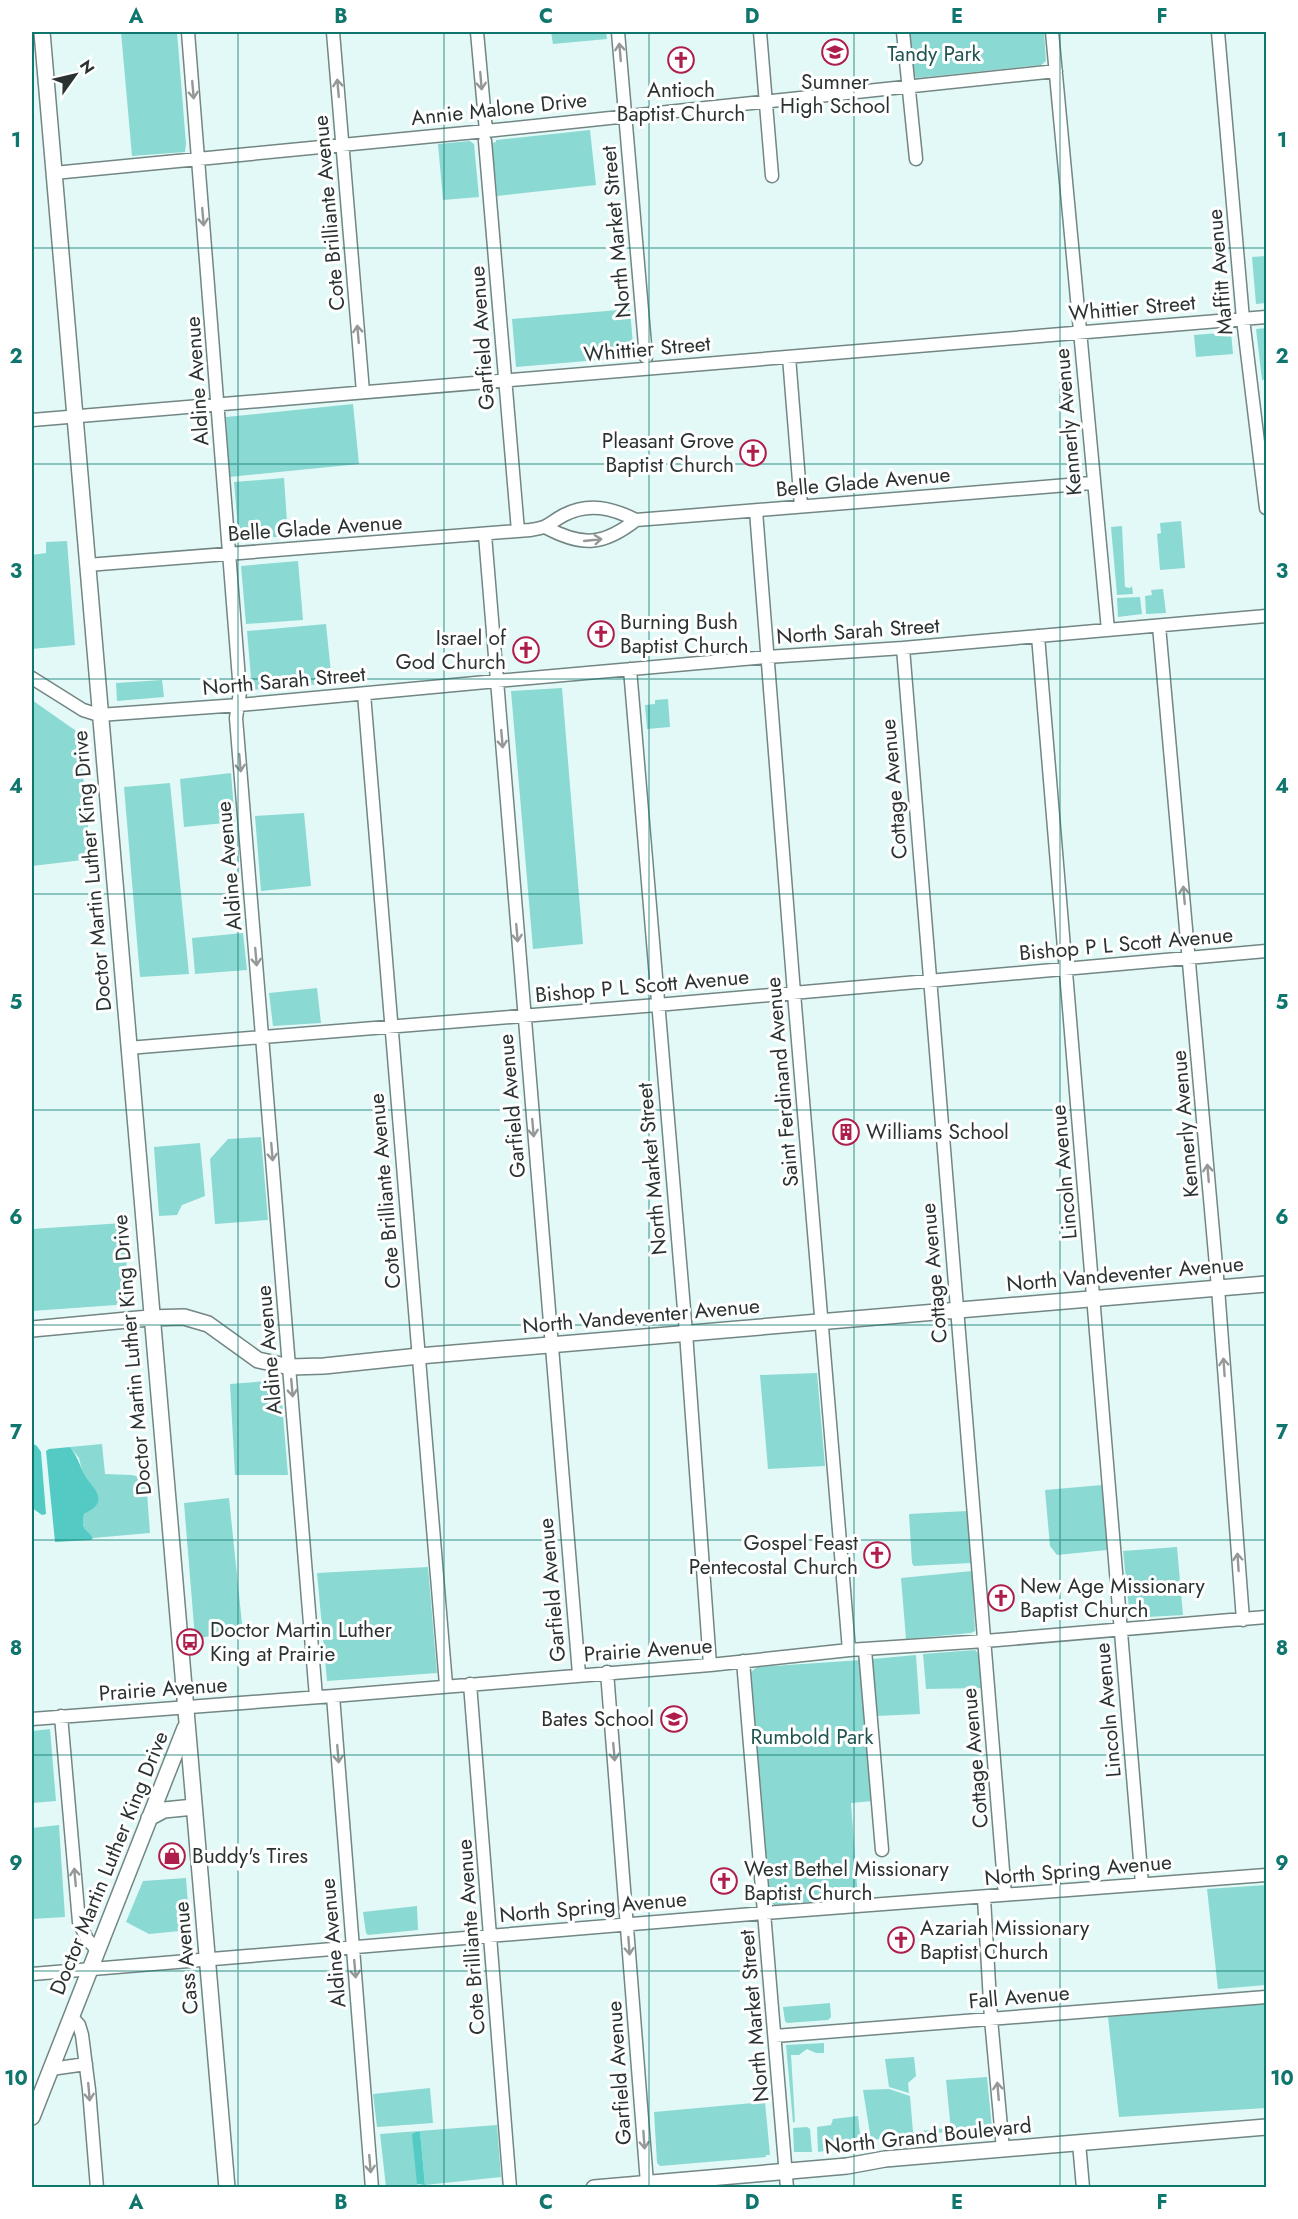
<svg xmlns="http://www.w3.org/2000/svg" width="1298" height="2219" font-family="Jost,sans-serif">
<rect width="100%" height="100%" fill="#e3f9f7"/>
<path fill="#8bd9d3" d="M121,32H177L186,144L185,152L132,156Z
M551,32H606L607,39L553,44Z
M910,32H1044L1046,61L1041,65L916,78L913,71Z
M590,130L596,185L497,196L492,143L496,142V140Z
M470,141L474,144L479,197L443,200L438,144Z
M1266,256V303L1256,304L1252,257Z
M630,309L634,357L516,367L512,319Z
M1266,328V379L1262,380L1256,329Z
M1231,332L1233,354L1196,357L1194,335Z
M353,404L359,464L229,477L226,417Z
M284,478L288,536L239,540L234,482Z
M1181,521L1185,568L1160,570L1157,534L1161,533L1160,523Z
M1122,526L1125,587L1130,588L1132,586L1133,594L1117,595L1111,527Z
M67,541L75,645L32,649V555L46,553V542Z
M298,561L303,620L246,624L241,566Z
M1163,589L1166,613L1146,614L1145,596L1152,595L1151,590Z
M1140,597L1142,614L1118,617L1117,598Z
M326,624L332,683L252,690L247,631Z
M162,680L164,697L117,701L116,683Z
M562,688L583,944L533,949L511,691Z
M668,699L670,727L647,729L645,705L655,704V700Z
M32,700L79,733L91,859L32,866Z
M231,773L235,822L184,827L180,779Z
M170,783L189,974L140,977L124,787Z
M304,813L311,886L261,891L255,816Z
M243,933L247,970L195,974L192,938Z
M317,988L321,1023L273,1026L269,993Z
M261,1137L268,1220L215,1224L210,1159L228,1139Z
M200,1143L205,1196L182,1205L177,1215L159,1216L154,1147Z
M123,1223L130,1304L32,1311V1229Z
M817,1373L825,1466L768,1469L760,1375Z
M280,1380L288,1475H235L230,1384Z
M102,1444L105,1474L132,1475L146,1479L150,1533L93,1538C91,1536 88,1534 86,1531C77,1520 90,1502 96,1492L83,1474L79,1458L70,1447Z
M1102,1485L1107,1550L1057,1555L1050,1546L1045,1490Z
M229,1498L243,1633L195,1638L184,1503Z
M967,1511L971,1563L914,1566L912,1563L909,1514Z
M1177,1547L1183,1615L1130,1618L1123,1551Z
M428,1567L437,1673L327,1681L317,1573Z
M972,1571L975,1631L971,1633L906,1639L901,1578Z
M975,1650L979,1654L981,1688L926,1689L923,1654Z
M916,1655L920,1714L876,1716L872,1659Z
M862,1660L873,1801L851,1803L858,1898L774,1905L770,1901L751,1672L757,1667Z
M50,1729L56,1801L32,1803V1731Z
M59,1825L65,1917L32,1919V1828Z
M186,1878L190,1930L149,1934L126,1922L143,1881Z
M1266,1885V1985L1218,1989L1207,1889Z
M417,1906L418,1930L368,1935L366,1933L363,1912Z
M830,2003L831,2017L828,2020L787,2023L785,2021L783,2007Z
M1266,2003V2108L1119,2117L1108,2017Z
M824,2043V2053H816L807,2049L799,2055H791L795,2121L793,2123L786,2045Z
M914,2057L916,2076L908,2083L909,2093L889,2087L885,2059Z
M987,2077L992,2128L951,2131L946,2080Z
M430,2088L433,2123L377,2127L373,2094Z
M889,2089L910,2096L913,2132L946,2128V2132L871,2140L863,2090Z
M765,2102L770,2155H766V2157L660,2166L657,2163L654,2112Z
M858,2116L860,2134L859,2143L838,2149L818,2152L817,2127L831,2125L833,2119Z
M497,2125L501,2177L425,2185L420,2133L417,2184L420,2186L386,2187L380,2134Z
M793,2128L807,2127L810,2129L812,2152H794Z"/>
<path fill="#53cbc4" d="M32,1443L37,1446L41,1452L46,1514L42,1515L32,1508Z
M70,1447C77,1456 79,1463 83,1472C86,1481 101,1491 98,1502C96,1508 89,1511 84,1514C81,1531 85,1527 93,1538L91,1540L55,1542L46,1451L49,1449Z
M416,2132H420L425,2185L417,2184L412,2134Z"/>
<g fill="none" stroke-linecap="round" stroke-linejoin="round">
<g stroke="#728684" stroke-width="15">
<path id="minor" d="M188,32L240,692L236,718L316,1697
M333,32L363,392
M477,32L486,131
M618,32L646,357
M760,32L772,176
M903,32L916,159
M1052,32L1108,630
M1218,32L1243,319L1266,508
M485,141L518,531
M54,173L486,131L1056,71
M789,357L801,506
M32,420L1266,317
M756,511L794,993L849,1650
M547,528C583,547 604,545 636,520
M485,535L579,1674
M87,565L530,530C551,527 547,524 564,515C589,502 612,508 636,520L1092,483
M1159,626L1218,1288L1243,1620
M1038,636L1142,1884
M903,648L1005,1895
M630,669L686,1333L710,1665
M32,678L83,710L99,715L239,705L497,681L767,657L903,648L1266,616
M364,694L446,1685
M128,1048L657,1005L1266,951
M865,1650L882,1850
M743,1661L787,2188
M607,1672L647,2183
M470,1684L510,2188
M333,1696L372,2188
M61,1716L79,1922L87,1939L97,1950
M32,1719L333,1696L710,1665L849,1650L985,1641L1266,1617
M984,1898L991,2019L1003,2149
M32,1974L765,1913L1266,1875
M71,2016L79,2025L82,2035L89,2090L97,2188
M775,2036L1266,1997
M51,2069L86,2064
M1079,2143L1083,2188"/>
</g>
<g stroke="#728684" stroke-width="18">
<path id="major" d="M42,32C102,750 161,1469 227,2188
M32,1329L149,1318L184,1317L208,1324L258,1360L290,1367L324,1366L419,1356L1266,1284
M149,1818L164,1810L194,1807
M32,2117L185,1728
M594,2188L847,2166L885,2159L1266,2127"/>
</g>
<use href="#minor" stroke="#fff" stroke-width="12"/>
<use href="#major" stroke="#fff" stroke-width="15"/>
</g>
<defs><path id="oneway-shaft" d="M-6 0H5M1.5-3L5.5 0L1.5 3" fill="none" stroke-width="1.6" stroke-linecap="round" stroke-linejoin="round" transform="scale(1.5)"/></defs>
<g stroke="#949998">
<use href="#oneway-shaft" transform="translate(620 52) rotate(-95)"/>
<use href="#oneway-shaft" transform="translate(481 81) rotate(85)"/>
<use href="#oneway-shaft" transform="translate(338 88) rotate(-95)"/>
<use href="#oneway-shaft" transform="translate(193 90) rotate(85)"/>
<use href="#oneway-shaft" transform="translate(203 217) rotate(85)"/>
<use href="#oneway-shaft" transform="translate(358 334) rotate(-95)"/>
<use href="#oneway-shaft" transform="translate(593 540) rotate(-6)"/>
<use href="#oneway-shaft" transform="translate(502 739) rotate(85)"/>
<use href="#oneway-shaft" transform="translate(240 763) rotate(85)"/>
<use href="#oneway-shaft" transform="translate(1184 895) rotate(-95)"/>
<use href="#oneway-shaft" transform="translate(517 933) rotate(85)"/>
<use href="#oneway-shaft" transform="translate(256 957) rotate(85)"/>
<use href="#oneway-shaft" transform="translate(533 1128) rotate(85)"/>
<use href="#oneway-shaft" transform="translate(272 1152) rotate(85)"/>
<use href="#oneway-shaft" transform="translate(1208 1173) rotate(-95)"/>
<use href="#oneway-shaft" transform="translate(1224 1367) rotate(-94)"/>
<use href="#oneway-shaft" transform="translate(292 1388) rotate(85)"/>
<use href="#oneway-shaft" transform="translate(1238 1562) rotate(-94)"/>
<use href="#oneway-shaft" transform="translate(614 1752) rotate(85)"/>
<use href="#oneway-shaft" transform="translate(338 1754) rotate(85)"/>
<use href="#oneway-shaft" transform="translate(75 1877) rotate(-95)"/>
<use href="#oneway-shaft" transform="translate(629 1946) rotate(86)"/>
<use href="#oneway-shaft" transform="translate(355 1969) rotate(85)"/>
<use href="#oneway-shaft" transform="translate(998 2091) rotate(-95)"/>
<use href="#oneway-shaft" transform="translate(89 2092) rotate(85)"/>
<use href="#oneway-shaft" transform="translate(644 2140) rotate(86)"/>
<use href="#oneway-shaft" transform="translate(370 2164) rotate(85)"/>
</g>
<path fill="none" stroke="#0f766e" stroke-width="1.5" stroke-opacity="0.55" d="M238,32V2188M444,32V2188M649,32V2188M854,32V2188M1060,32V2188M32,248H1266M32,464H1266M32,679H1266M32,894H1266M32,1110H1266M32,1325H1266M32,1540H1266M32,1755H1266M32,1971H1266"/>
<defs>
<g id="school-ring" transform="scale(1.35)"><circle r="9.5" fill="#fff" stroke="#af1d4a" stroke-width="1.5"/><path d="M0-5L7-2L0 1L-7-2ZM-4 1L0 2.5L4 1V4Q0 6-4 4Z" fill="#af1d4a"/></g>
<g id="church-ring" transform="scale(1.35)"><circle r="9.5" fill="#fff" stroke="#af1d4a" stroke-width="1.5"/><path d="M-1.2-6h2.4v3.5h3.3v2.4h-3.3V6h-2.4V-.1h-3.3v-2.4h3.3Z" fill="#af1d4a"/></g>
<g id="building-ring" transform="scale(1.35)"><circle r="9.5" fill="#fff" stroke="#af1d4a" stroke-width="1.5"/><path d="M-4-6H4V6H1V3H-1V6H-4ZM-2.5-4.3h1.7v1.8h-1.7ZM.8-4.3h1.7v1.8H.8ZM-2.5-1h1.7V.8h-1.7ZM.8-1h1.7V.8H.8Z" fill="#af1d4a"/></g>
<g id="bus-ring" transform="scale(1.35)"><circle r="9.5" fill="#fff" stroke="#af1d4a" stroke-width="1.5"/><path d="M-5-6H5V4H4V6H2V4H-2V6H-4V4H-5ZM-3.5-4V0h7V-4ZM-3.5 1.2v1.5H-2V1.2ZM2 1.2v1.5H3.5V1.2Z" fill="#af1d4a"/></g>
<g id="shop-ring" transform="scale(1.35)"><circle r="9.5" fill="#fff" stroke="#af1d4a" stroke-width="1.5"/><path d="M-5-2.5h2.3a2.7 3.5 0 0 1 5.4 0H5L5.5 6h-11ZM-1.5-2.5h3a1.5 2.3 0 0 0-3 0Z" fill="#af1d4a"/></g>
</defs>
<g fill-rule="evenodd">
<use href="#school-ring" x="835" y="52"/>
<use href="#church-ring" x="681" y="60"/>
<use href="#church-ring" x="753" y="453"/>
<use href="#church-ring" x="601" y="634"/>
<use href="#church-ring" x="526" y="650"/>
<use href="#building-ring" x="846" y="1132"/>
<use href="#church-ring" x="877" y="1555"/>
<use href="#church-ring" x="1001" y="1598"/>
<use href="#bus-ring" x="190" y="1642"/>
<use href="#school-ring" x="674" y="1719"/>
<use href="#shop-ring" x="172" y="1856"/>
<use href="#church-ring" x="724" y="1881"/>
<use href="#church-ring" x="901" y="1940"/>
</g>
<g text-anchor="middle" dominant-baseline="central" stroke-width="6" stroke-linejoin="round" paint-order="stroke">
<g font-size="21" fill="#205451" stroke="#fff">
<text x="934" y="54">Tandy Park</text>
<text x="812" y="1737">Rumbold Park</text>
</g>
<g font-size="21" fill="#2a3332" stroke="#fff" text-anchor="start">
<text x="835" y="82" text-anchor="middle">Sumner<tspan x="835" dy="24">High School</tspan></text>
<text x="681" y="90" text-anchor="middle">Antioch<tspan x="681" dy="24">Baptist Church</tspan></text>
<text x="734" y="441" text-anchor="end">Pleasant Grove<tspan x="734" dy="24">Baptist Church</tspan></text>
<text x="620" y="622">Burning Bush<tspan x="620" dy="24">Baptist Church</tspan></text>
<text x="506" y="638" text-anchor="end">Israel of<tspan x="506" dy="24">God Church</tspan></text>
<text x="866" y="1132">Williams School</text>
<text x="858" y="1543" text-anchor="end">Gospel Feast<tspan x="858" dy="24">Pentecostal Church</tspan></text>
<text x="1020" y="1586">New Age Missionary<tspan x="1020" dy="24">Baptist Church</tspan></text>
<text x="210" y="1630">Doctor Martin Luther<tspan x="210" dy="24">King at Prairie</tspan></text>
<text x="654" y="1719" text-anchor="end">Bates School</text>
<text x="192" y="1856">Buddy's Tires</text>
<text x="744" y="1869">West Bethel Missionary<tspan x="744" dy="24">Baptist Church</tspan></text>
<text x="920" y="1928">Azariah Missionary<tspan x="920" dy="24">Baptist Church</tspan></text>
</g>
<g font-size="21" fill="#2a3332" stroke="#fff">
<text transform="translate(499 109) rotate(-6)">Annie Malone Drive</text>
<text transform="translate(329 213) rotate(-95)">Cote Brilliante Avenue</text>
<text transform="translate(616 232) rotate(-95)">North Market Street</text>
<text transform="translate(1220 272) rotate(-95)">Maffitt Avenue</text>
<text transform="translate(1132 308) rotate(-5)">Whittier Street</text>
<text transform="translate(482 338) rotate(-94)">Garfield Avenue</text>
<text transform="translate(647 349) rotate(-5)">Whittier Street</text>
<text transform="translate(197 381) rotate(-94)">Aldine Avenue</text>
<text transform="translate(1068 422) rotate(-95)">Kennerly Avenue</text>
<text transform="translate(863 482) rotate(-5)">Belle Glade Avenue</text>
<text transform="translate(315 528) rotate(-4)">Belle Glade Avenue</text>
<text transform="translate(858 631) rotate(-4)">North Sarah Street</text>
<text transform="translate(284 681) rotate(-5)">North Sarah Street</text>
<text transform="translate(894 789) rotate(-95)">Cottage Avenue</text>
<text transform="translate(229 866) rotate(-95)">Aldine Avenue</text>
<text transform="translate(92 871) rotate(-95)">Doctor Martin Luther King Drive</text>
<text transform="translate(1126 944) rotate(-5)">Bishop P L Scott Avenue</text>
<text transform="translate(642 986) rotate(-5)">Bishop P L Scott Avenue</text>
<text transform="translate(782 1082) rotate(-95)">Saint Ferdinand Avenue</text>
<text transform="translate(512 1106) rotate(-95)">Garfield Avenue</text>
<text transform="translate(1185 1124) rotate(-95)">Kennerly Avenue</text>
<text transform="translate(652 1169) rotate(-95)">North Market Street</text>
<text transform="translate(1064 1172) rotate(-95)">Lincoln Avenue</text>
<text transform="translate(385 1191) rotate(-95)">Cote Brilliante Avenue</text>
<text transform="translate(934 1273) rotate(-95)">Cottage Avenue</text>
<text transform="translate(1125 1274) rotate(-5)">North Vandeventer Avenue</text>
<text transform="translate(641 1316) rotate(-5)">North Vandeventer Avenue</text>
<text transform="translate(269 1350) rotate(-95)">Aldine Avenue</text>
<text transform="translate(132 1355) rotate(-95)">Doctor Martin Luther King Drive</text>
<text transform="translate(552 1590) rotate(-95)">Garfield Avenue</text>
<text transform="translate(648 1650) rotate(-4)">Prairie Avenue</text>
<text transform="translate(163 1689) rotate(-4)">Prairie Avenue</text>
<text transform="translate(1108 1710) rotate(-95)">Lincoln Avenue</text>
<text transform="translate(975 1758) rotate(-95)">Cottage Avenue</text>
<text transform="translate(109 1863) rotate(-68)">Doctor Martin Luther King Drive</text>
<text transform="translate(1078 1870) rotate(-5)">North Spring Avenue</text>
<text transform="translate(593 1907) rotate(-5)">North Spring Avenue</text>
<text transform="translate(471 1937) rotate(-94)">Cote Brilliante Avenue</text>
<text transform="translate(333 1943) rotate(-95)">Aldine Avenue</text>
<text transform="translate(186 1958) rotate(-95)">Cass Avenue</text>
<text transform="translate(1019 1997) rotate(-5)">Fall Avenue</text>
<text transform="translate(754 2016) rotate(-95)">North Market Street</text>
<text transform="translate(619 2073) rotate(-94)">Garfield Avenue</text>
<text transform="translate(928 2136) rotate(-6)">North Grand Boulevard</text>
</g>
</g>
<rect width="1298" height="2219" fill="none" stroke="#ffffff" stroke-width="66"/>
<g transform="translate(75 75) rotate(56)" stroke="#ffffff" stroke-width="4.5" paint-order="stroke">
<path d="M0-4.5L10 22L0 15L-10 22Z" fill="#2a3332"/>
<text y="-9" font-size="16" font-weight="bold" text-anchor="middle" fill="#2a3332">N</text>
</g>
<rect x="33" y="33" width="1232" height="2153" fill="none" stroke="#0f766e" stroke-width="2"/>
<g font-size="20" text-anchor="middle" font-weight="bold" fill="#0f766e">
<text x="136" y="23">A</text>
<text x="341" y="23">B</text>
<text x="546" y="23">C</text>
<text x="752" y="23">D</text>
<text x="957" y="23">E</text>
<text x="1162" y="23">F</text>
<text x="16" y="147">1</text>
<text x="1282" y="147">1</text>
<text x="16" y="363">2</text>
<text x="1282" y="363">2</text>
<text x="16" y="578">3</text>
<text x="1282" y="578">3</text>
<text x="16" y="793">4</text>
<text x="1282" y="793">4</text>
<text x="16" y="1009">5</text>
<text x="1282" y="1009">5</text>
<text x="16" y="1224">6</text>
<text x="1282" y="1224">6</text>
<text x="16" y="1439">7</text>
<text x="1282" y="1439">7</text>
<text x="16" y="1655">8</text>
<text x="1282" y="1655">8</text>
<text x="16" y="1870">9</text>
<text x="1282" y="1870">9</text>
<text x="16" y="2085">10</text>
<text x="1282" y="2085">10</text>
<text x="136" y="2209">A</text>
<text x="341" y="2209">B</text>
<text x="546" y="2209">C</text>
<text x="752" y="2209">D</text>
<text x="957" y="2209">E</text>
<text x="1162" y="2209">F</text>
</g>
</svg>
